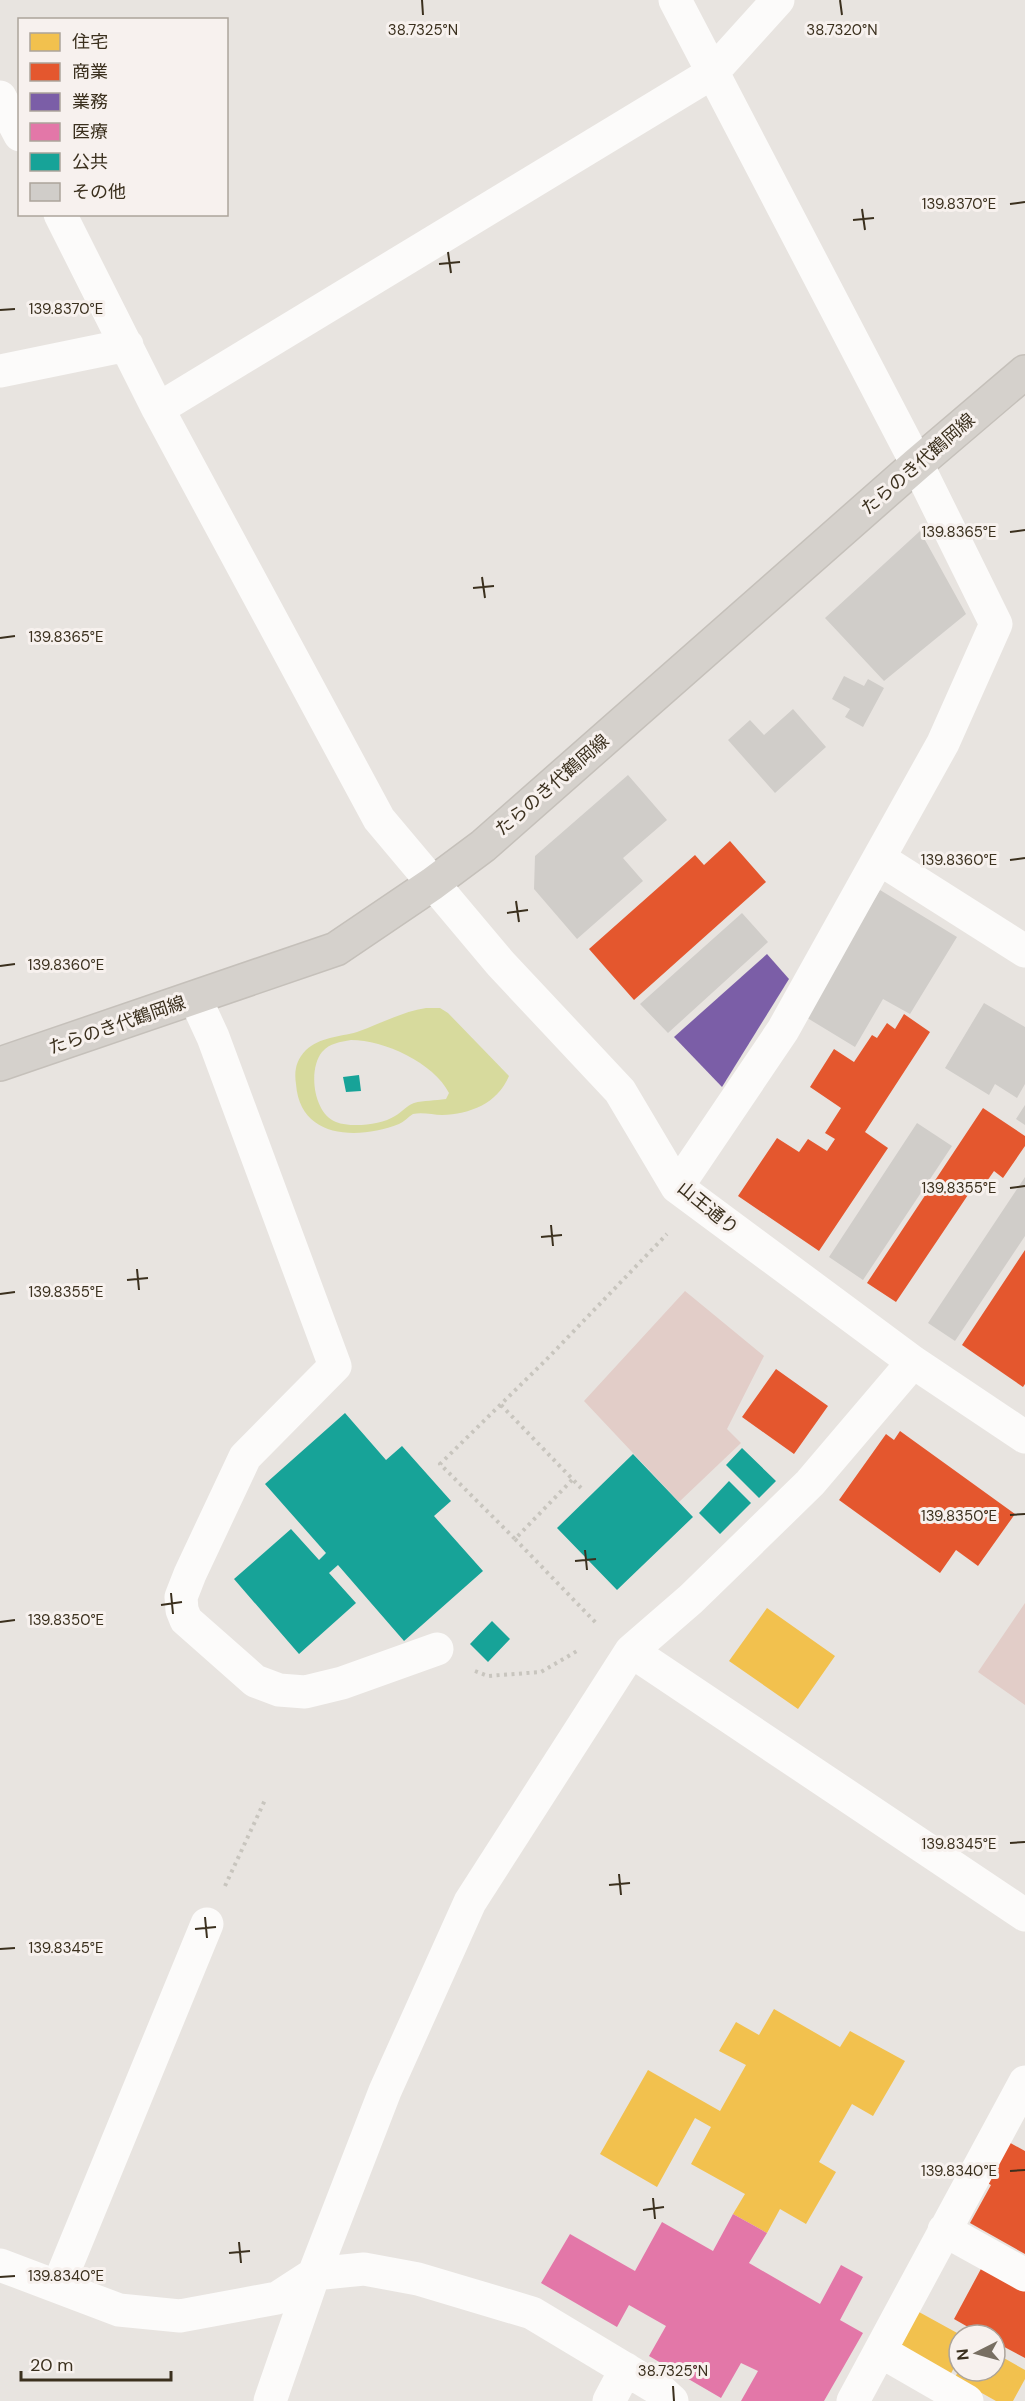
<svg xmlns="http://www.w3.org/2000/svg" width="1025" height="2401" font-family="'DM Sans','Noto Sans JP',sans-serif">
<rect width="100%" height="100%" fill="#e8e4e0"/>
<path fill="#e2cdc8" d="M685,1291L764,1356L727,1429L741,1443L679,1502L584,1401Z
M1025,1603V1705L978,1672Z"/>
<path fill="#d7da9d" fill-rule="evenodd" d="M426,1008H440L448,1013L509,1076C497,1104 470,1114 442,1115C433,1115 423,1112 413,1114C408,1117 404,1122 399,1124C358,1140 300,1139 296,1084C294,1071 296,1060 306,1050C320,1037 339,1037 357,1032C380,1024 401,1012 426,1008ZM351,1040C384,1040 434,1063 449,1093L446,1099C435,1101 424,1100 414,1103C406,1106 402,1112 395,1116C381,1125 351,1128 336,1122C313,1113 308,1069 322,1052C330,1043 340,1042 351,1040Z"/>
<path fill="#f2c14e" d="M767,1608L835,1656L798,1709L729,1661Z
M774,2009L840,2047L850,2031L905,2061L873,2116L852,2104L819,2162L836,2172L806,2224L780,2209L767,2233L733,2214L745,2194L691,2164L711,2127L695,2118L657,2187L600,2154L648,2070L720,2111L746,2065L719,2051L736,2022L759,2035Z
M919,2312L959,2334V2359L950,2375L899,2347Z
M995,2353L1025,2370V2379L1013,2401H996L955,2378L958,2371H995Z"/>
<path fill="#e4572e" d="M730,841L766,882L634,1000L589,949L695,855L704,865Z
M904,1014L930,1032L865,1132L888,1148L819,1251L738,1196L777,1138L799,1152L808,1139L827,1151L835,1139L825,1133L841,1108L810,1087L834,1049L854,1062L872,1035L877,1038L887,1023L895,1029Z
M983,1108L1025,1136V1146L1003,1178L994,1171L983,1187L976,1183L896,1302L867,1283Z
M1025,1250V1384L1023,1387L962,1345Z
M776,1369L828,1406L794,1454L742,1417Z
M900,1431L1015,1514L978,1566L956,1550L940,1573L839,1500L886,1434L894,1440Z
M1005,2140L1025,2151V2254L970,2223L991,2185L982,2180Z
M982,2267L1025,2291V2358L995,2342V2335H982L954,2319Z"/>
<path fill="#7b5ea7" d="M767,954L789,979L722,1087L674,1037Z"/>
<path fill="#e377a8" d="M733,2214L767,2233L749,2263L820,2304L841,2265L863,2277L840,2320L863,2333L824,2401H741L758,2371L741,2363L721,2398L649,2356L666,2326L629,2305L617,2327L541,2283L570,2234L635,2271L662,2222L713,2251Z"/>
<path fill="#17a398" d="M359,1075L361,1091L346,1092L343,1077Z
M345,1413L386,1460L402,1446L451,1501L434,1516L483,1571L404,1641L338,1565L329,1573L356,1603L299,1654L234,1579L291,1529L319,1560L326,1553L265,1484Z
M742,1448L776,1481L759,1498L726,1465Z
M633,1454L693,1517L617,1590L557,1528Z
M729,1481L751,1503L720,1534L699,1513Z
M492,1621L510,1639L488,1662L470,1644Z"/>
<path fill="#d0cdc9" d="M920,531L966,614L884,681L825,618Z
M844,676L864,686L868,679L884,688L863,727L845,717L850,709L832,699Z
M793,709L826,747L775,793L728,740L750,720L764,735Z
M628,775L667,820L623,858L643,881L577,939L534,889L535,856Z
M880,890L957,937L910,1014L883,999L855,1047L804,1016Z
M742,913L768,942L668,1033L640,1004Z
M984,1003L1025,1027V1084L1017,1098L995,1084L989,1095L945,1068Z
M1025,1105V1125L1016,1119Z
M917,1123L952,1146L863,1280L829,1257Z
M1025,1177V1236L955,1341L928,1323Z"/>
<g fill="none" stroke-linecap="round" stroke-linejoin="round">
<g stroke="#c5c0ba" stroke-width="36">
<path id="major" d="M0,1064L336,949L432,884L483,846L917,464L1025,372"/>
</g>
<path stroke="#c8c5be" stroke-width="4" stroke-dasharray="3 4.5" stroke-linecap="butt" d="M501,1405L581,1488
M572,1480L515,1539L440,1464L546,1360L667,1234
M515,1539L598,1625
M475,1671L488,1676L541,1672L577,1651
M225,1886L265,1800"/>
<path stroke="#fcfbfa" stroke-width="33" d="M675,0L917,464L996,624L943,743L783,1030L677,1187
M0,97L20,135
M60,214L158,409L379,819L500,963L620,1091L677,1187L913,1362L1025,1437
M0,371L127,345
M158,409L712,73L778,0
M880,859L1025,951
M195,998L213,1037L335,1366L245,1457L190,1574L181,1597L182,1610L186,1620L255,1681L279,1690L305,1692L342,1683L437,1649
M631,1651L1025,1915
M944,2230L1025,2275
M0,2265L119,2310L180,2316L277,2298L314,2274L364,2269L418,2279L532,2313L660,2390L672,2401
M58,2286L207,1924
M880,2351L967,2401
M270,2401L314,2274L385,2091L470,1902L631,1651L691,1599L810,1483L913,1362
M609,2401L626,2369
M853,2401L1025,2082"/>
<use href="#major" stroke="#d5d1cc" stroke-width="33"/>
</g>
<path fill="none" stroke="#3b301e" stroke-width="2" d="M422,0L423,15M840,0L842,15M1010,204L1025,202M862,209L865,230M853,220L874,218M448,252L451,273M439,264L460,262M0,310L15,309M1010,532L1025,530M482,577L485,598M473,588L494,586M0,638L15,636M1010,860L1025,858M516,901L519,922M507,913L528,910M0,966L15,964M1010,1188L1025,1186M551,1225L553,1246M541,1237L562,1235M137,1269L139,1290M127,1280L148,1278M0,1294L15,1292M1010,1515L1025,1514M585,1550L587,1570M575,1561L596,1559M171,1593L173,1614M161,1605L182,1602M0,1622L15,1620M1010,1843L1025,1842M619,1874L621,1895M609,1885L630,1883M205,1917L207,1938M195,1929L216,1927M0,1949L15,1948M1010,2171L1025,2170M653,2198L655,2219M643,2210L664,2207M239,2242L241,2263M229,2253L250,2251M0,2277L15,2276M673,2386L674,2401"/>
<g text-anchor="middle" dominant-baseline="central" stroke-width="6" stroke-linejoin="round" paint-order="stroke">
<g font-size="18" fill="#3b301e" stroke="#f7f1ee">
<text transform="translate(918 464) rotate(-41)">たらのき代鶴岡線</text>
<text transform="translate(552 785) rotate(-41)">たらのき代鶴岡線</text>
<text transform="translate(117 1025) rotate(-19)">たらのき代鶴岡線</text>
<text transform="translate(708 1208) rotate(39)">山王通り</text>
</g>
</g>
<g font-size="15" text-anchor="middle" fill="#3b301e" stroke="#f7f1ee" stroke-width="6" stroke-linejoin="round" paint-order="stroke">
<text x="423" y="35">38.7325°N</text>
<text x="842" y="35">38.7320°N</text>
<text x="959" y="209">139.8370°E</text>
<text x="66" y="314">139.8370°E</text>
<text x="959" y="537">139.8365°E</text>
<text x="66" y="642">139.8365°E</text>
<text x="959" y="865">139.8360°E</text>
<text x="66" y="970">139.8360°E</text>
<text x="959" y="1193">139.8355°E</text>
<text x="66" y="1297">139.8355°E</text>
<text x="959" y="1521">139.8350°E</text>
<text x="66" y="1625">139.8350°E</text>
<text x="959" y="1849">139.8345°E</text>
<text x="66" y="1953">139.8345°E</text>
<text x="959" y="2176">139.8340°E</text>
<text x="66" y="2281">139.8340°E</text>
<text x="673" y="2376">38.7325°N</text>
</g>
<rect x="18" y="18" width="210" height="198" fill="#f7f1ee" stroke="#aca49b" stroke-width="1.5"/>
<rect x="30" y="33" width="30" height="18" fill="#f2c14e" stroke="#aca49b" stroke-width="1.5"/>
<text x="72" y="48" font-size="18" fill="#3b301e">住宅</text>
<rect x="30" y="63" width="30" height="18" fill="#e4572e" stroke="#aca49b" stroke-width="1.5"/>
<text x="72" y="78" font-size="18" fill="#3b301e">商業</text>
<rect x="30" y="93" width="30" height="18" fill="#7b5ea7" stroke="#aca49b" stroke-width="1.5"/>
<text x="72" y="108" font-size="18" fill="#3b301e">業務</text>
<rect x="30" y="123" width="30" height="18" fill="#e377a8" stroke="#aca49b" stroke-width="1.5"/>
<text x="72" y="138" font-size="18" fill="#3b301e">医療</text>
<rect x="30" y="153" width="30" height="18" fill="#17a398" stroke="#aca49b" stroke-width="1.5"/>
<text x="72" y="168" font-size="18" fill="#3b301e">公共</text>
<rect x="30" y="183" width="30" height="18" fill="#d0cdc9" stroke="#aca49b" stroke-width="1.5"/>
<text x="72" y="198" font-size="18" fill="#3b301e">その他</text>
<g transform="translate(977 2353) rotate(264)"><circle r="28" fill="#f7f1ee" stroke="#aca49b" stroke-width="1.5"/>
<path d="M0-4.5L10 22L0 15L-10 22Z" fill="#786f62"/>
<text y="-9" font-size="16" font-weight="bold" text-anchor="middle" fill="#3b301e">N</text>
</g>
<path d="M21 2371v9h150v-9" fill="none" stroke="#3b301e" stroke-width="3"/>
<text x="30" y="2371" font-size="18" fill="#3b301e" stroke="#f7f1ee" stroke-width="4.5" paint-order="stroke">20 m</text>
</svg>
